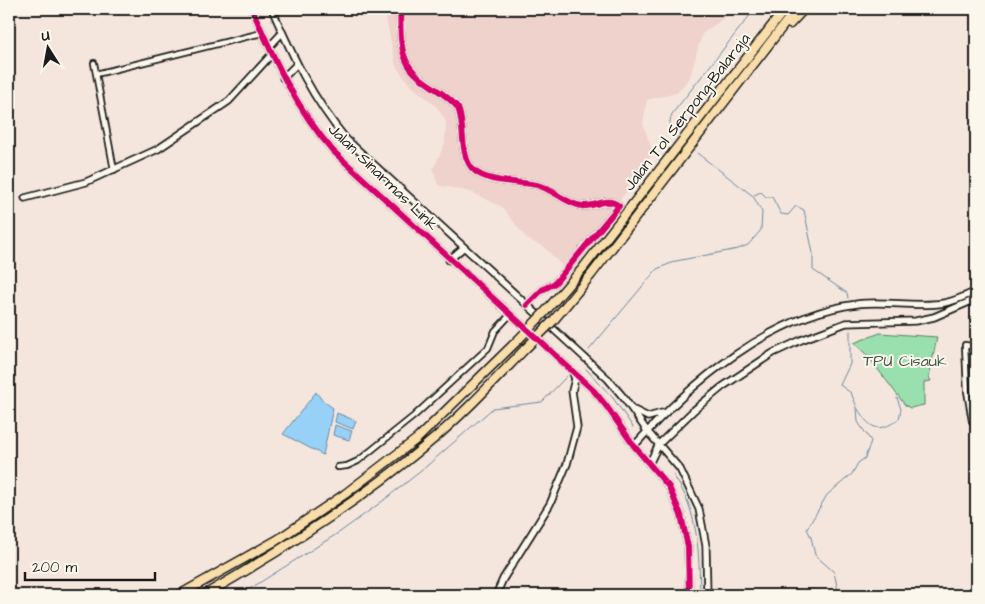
<svg xmlns="http://www.w3.org/2000/svg" width="985" height="604" font-family="'Architects Daughter',sans-serif">
<rect width="100%" height="100%" fill="#f5e6dd"/>
<filter id="ink" filterUnits="userSpaceOnUse"><feTurbulence type="fractalNoise" baseFrequency=".02" numOctaves="2"/><feDisplacementMap in="SourceGraphic" scale="10" xChannelSelector="R" yChannelSelector="G"/><feConvolveMatrix kernelMatrix="1 2 1 2 8 2 1 2 1" color-interpolation-filters="sRGB"/></filter>
<g filter="url(#ink)">
<path fill="#eed2cb" d="M384,9H736L702,34L690,77L677,93L647,100L643,124L653,153L629,189L562,266L544,247L527,239L502,207L471,192L438,185L433,170L445,143L446,121L436,106L410,85L396,66Z"/>
<path fill="#99e0ae" stroke="#5a7e65" d="M880,333L937,337L929,377L931,381L924,382V405L910,408L905,405L867,355L854,343Z"/>
<path fill="#98d1f8" stroke="#6689a0" d="M316,392L322,400L333,408L323,455L283,434Z
M337,413L356,421L353,429L335,422Z
M335,425L352,431L349,440L333,435Z"/>
<g fill="none" stroke-linecap="round" stroke-linejoin="round">
<path stroke="#6689a0" stroke-width="1" d="M676,137C670,128 668,124 672,114L755,9
M754,195L761,192L766,197H772L781,214L788,215L796,206L804,210L813,253V270L847,293L848,298
M589,350L657,269L676,261L738,249L748,245L761,230L762,212L753,196L697,153
M586,369L613,398L633,427
M858,409C870,429 878,434 899,419L901,409L897,398
M673,475C699,510 699,553 700,595
M240,595L340,532L380,503L421,471L493,408L542,402L567,376
M839,595L834,572L815,555L811,537L807,529L827,495L852,474L858,463L865,458L871,441L858,422L857,407L851,393L840,385L850,364V331"/>
<g stroke="#1c1c1c" stroke-width="8">
<path id="street" d="M94,63L114,170
M96,74L262,33
M975,346L976,366
M976,347L965,345L967,391L972,421L976,426
M338,467L347,466L358,461L414,416L488,348L495,331L510,315"/>
</g>
<g stroke="#1c1c1c" stroke-width="9">
<path id="secondary" d="M252,9C275,61 295,107 333,151L594,391L607,407L634,446L669,487L681,515L688,547L689,595
M272,9C293,57 312,98 346,139L608,379L624,398L647,431L680,469L699,509L706,546L707,595
M400,9C401,25 399,44 406,60C415,82 444,89 458,108C465,125 460,148 469,164C479,184 518,181 537,185C553,189 566,204 582,206C596,207 607,196 619,206L555,283L542,290L527,305
M269,47L282,33
M283,78L297,64
M25,198L86,182L158,149L229,101L272,54
M449,260L463,248
M634,410L648,417L662,413
M634,446C690,383 771,315 857,304C886,300 916,308 944,303C955,301 966,296 976,291
M649,464L659,444L694,410L722,387L773,353L801,340L846,323L916,321L934,317L976,299
M496,595L503,579L550,504L567,464L577,427L572,391L575,379L573,373"/>
</g>
<g stroke="#1c1c1c" stroke-width="11">
<path id="highway" d="M790,24L804,9
M544,313L583,268L785,9
M553,321L591,275L796,9
M179,595L277,540L345,494L418,438L517,341
M204,595C281,551 356,503 424,447C461,417 493,382 525,349"/>
</g>
<use href="#street" stroke="#fbf7ec" stroke-width="4.5"/>
<use href="#secondary" stroke="#fbf7ec" stroke-width="5.5"/>
<use href="#highway" stroke="#f9deab" stroke-width="8"/>
<g stroke="#1c1c1c" stroke-width="11" stroke-linecap="butt">
<path id="highway-bridge" d="M517,341L544,313
M525,349L553,321"/>
</g>
<use href="#highway-bridge" stroke="#f9deab" stroke-width="8"/>
<g stroke="#fbf7ec" stroke-width="9">
<path id="cycleway" d="M252,9C275,61 295,107 333,151L594,391L607,407L634,446L669,487L681,515L688,547L689,595
M400,9C401,25 399,44 406,60C415,82 444,89 458,108C465,125 460,148 469,164C479,184 518,181 537,185C553,189 566,204 582,206C596,207 607,196 619,206L555,283L542,290L527,305"/>
</g>
<use href="#cycleway" stroke="#d6006c" stroke-width="6"/>
</g>
</g>
<g text-anchor="middle" dominant-baseline="central" stroke-width="4" stroke-linejoin="round" paint-order="stroke">
<g font-size="16" fill="#1c1c1c" stroke="#fbf7ec">
<text transform="translate(687 112) rotate(-52)">Jalan Tol Serpong–Balaraja</text>
<text transform="translate(383 177) rotate(44)">Jalan Sinarmas Link</text>
</g>
<g font-size="16" fill="#425748" stroke="#fbf7ec">
<text x="905" y="361">TPU Cisauk</text>
</g>
</g>
<rect width="985" height="604" fill="none" stroke="#fbf7ec" stroke-width="30"/>
<rect x="15" y="15" width="955" height="574" fill="none" stroke="#1c1c1c" stroke-width="2" filter="url(#ink)"/>
<g transform="translate(48 48) rotate(349)" stroke="#fbf7ec" stroke-width="4" paint-order="stroke">
<path d="M0-4L9 19L0 12L-9 19Z" fill="#1c1c1c"/>
<text y="-8" font-size="14" font-weight="bold" text-anchor="middle" fill="#1c1c1c">U</text>
</g>
<path d="M25 572v8h130v-8" fill="none" stroke="#1c1c1c" stroke-width="2.5"/>
<text x="32" y="572" font-size="15" fill="#1c1c1c" stroke="#fbf7ec" stroke-width="4" paint-order="stroke">200 m</text>
</svg>
